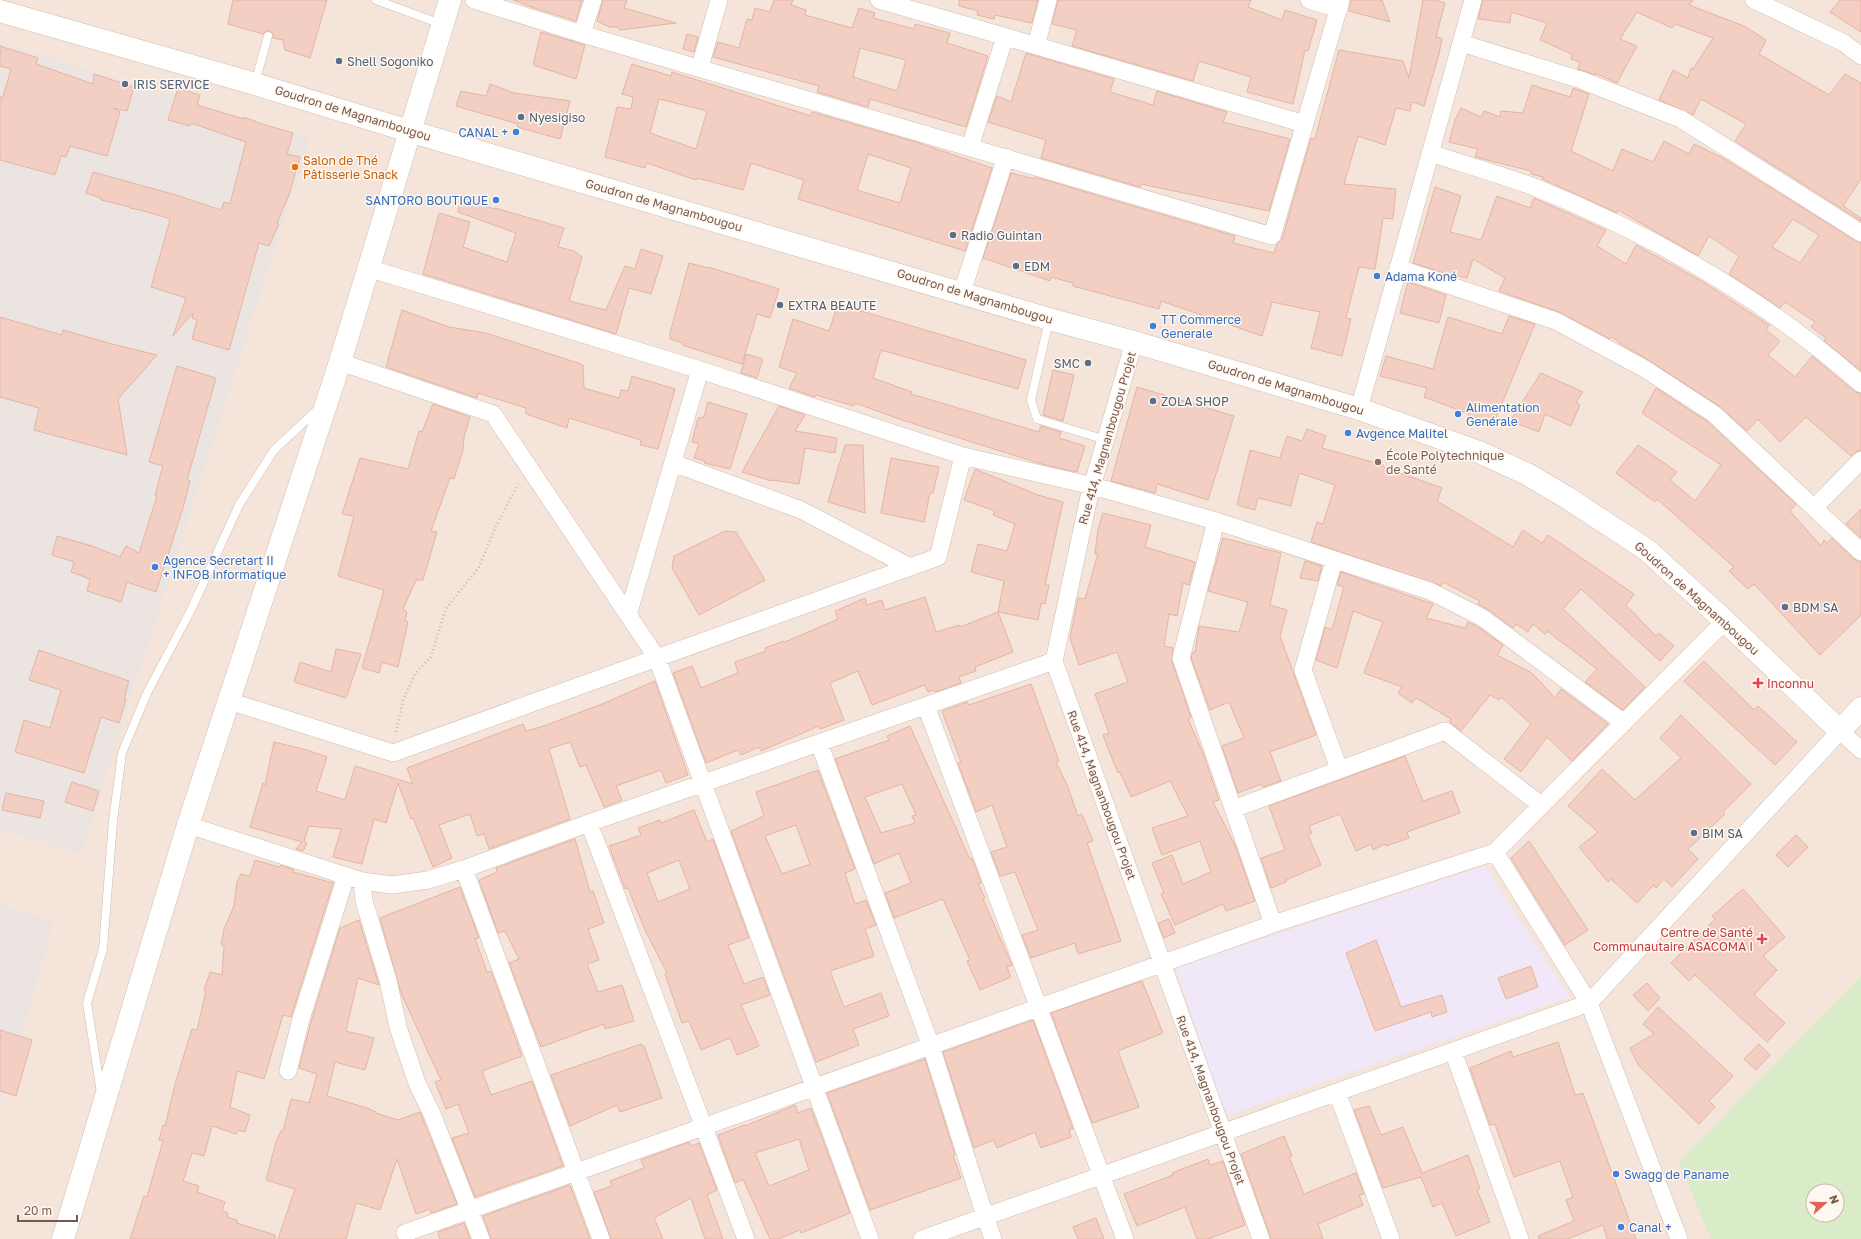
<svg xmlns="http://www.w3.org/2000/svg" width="1861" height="1239" font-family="'Golos Text',sans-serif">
<rect width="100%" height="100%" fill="#fcf3eb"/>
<path fill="#f4e4d9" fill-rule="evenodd" d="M0,0H1861V1239H0ZM1813,1191H1837V1215H1813Z"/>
<path fill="#ece4e0" d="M0,43L310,138L81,854L0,829Z
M0,905L54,921L0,1108Z"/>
<path fill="#f0e7f9" d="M1485,866L1570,997L1225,1116L1175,967Z"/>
<path fill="#daebc8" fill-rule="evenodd" d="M1861,976V1239H1711L1679,1162ZM1813,1191H1837V1215H1813Z"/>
<path fill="#f2cfc2" stroke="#e4b4a3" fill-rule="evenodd" d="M233,0H327L310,58L285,50L283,40L273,38V34L270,31H266L263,34L228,24Z
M513,0H582L576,21L531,7Z
M603,0H627L624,8L676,23L620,30L617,27H609L597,21Z
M774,0H793L791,5L806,10L805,15L852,28L859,8L875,13L873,18L914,29L915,24L950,33L947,43L988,56L966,127L870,99L868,107L817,92L819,86L713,57L718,42L739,48L747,19L752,20L755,8L770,12ZM860,48L906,60L897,91L853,77Z
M959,0H1038L1032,23L995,15L994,19L977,15L978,11L959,6Z
M1058,0H1251L1248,7L1282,20L1285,10L1317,20L1308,51L1305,50L1293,104L1247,92L1251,77L1199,61L1193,81L1072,46L1077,30L1052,24Z
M1351,0H1382L1390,22L1349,11Z
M1423,0H1435L1445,3L1436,37L1442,38L1439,54L1424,106L1412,102L1410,111L1396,108L1385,145L1358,136L1344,184L1396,189L1393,219L1383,218L1375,269L1359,267L1346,318L1351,319L1342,356L1311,348L1320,312L1272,302L1262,336L1161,301L1159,309L1073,286V283L1051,277L1050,281L983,258L1011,173L1035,179V177L1235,236L1233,243L1274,253L1277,244L1282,239L1311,138L1315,139L1339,50L1403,61L1409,78Z
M1483,0H1693L1689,5L1744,26L1766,40L1759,54L1829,95L1845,74L1861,83V179L1843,206L1861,218V221L1735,141L1746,124L1701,99L1693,115L1659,100L1673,70L1688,78L1691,68L1693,69L1713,38L1675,24L1672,28L1637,12L1620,39L1637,46L1617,83L1595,73V75L1578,69L1580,62L1571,59L1572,54L1540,40L1547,23L1511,12L1510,23L1478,19Z
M1840,0H1861V32L1830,12Z
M541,32L585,45L576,79L533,65Z
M687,34L698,37L694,52L683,49Z
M0,46L38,58L36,64L93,84L94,74L134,87L127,111L113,108L120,112L107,156L70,146L66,157L61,156L55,175L0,160V97H3L11,69L0,66Z
M1026,53L1114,79L1110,92L1153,105L1157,91L1227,112L1223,122L1290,139L1269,211L1141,184L1140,187L1041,158L1046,140L988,122L997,96L1011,102Z
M632,64L671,76L672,72L811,116L812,112L916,142L992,168L965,251L798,199L804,180L751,163L743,190L697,178L696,180L647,163L645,168L605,157L617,107L631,109L633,97L622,94ZM659,99L707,111L696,149L650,133ZM868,154L911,168L900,203L857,190Z
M490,84L514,93L570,101L560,139L517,127L518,124L456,106L461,91L486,96Z
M1532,85L1570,97L1573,88L1589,94L1571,151L1613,171L1622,149L1653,162L1664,141L1689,154L1694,144L1723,158L1856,241L1861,243V371L1824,341L1826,338L1811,327L1815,322L1785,302L1780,308L1729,274L1739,256L1709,236L1698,256L1618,210L1617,213L1542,179L1543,177L1531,174V171L1475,157L1478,149L1449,142L1455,120L1461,108L1481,117L1484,111L1500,117L1501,111L1523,113ZM1793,219L1819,235L1800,263L1772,247Z
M178,88L200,95L197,105L244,119V117L262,124L293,133L287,154L300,157L289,195L277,223L279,224L269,246L259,243L229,350L192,339L197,320L192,318L193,313L173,336L186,298L151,287L170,220L168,218L140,210L130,208V207L101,200V198L86,193L93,172L176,195L221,210L224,202L230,204L246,142L191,123L190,126L168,120Z
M1435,187L1461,196L1450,232L1481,240L1497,196L1530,208L1534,198L1606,230L1597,246L1626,264L1636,245L1703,282L1769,325L1766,330L1780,341L1768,355L1795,377L1812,356L1855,392L1861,394V450L1858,451L1851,456L1806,417L1780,442L1758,419L1747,431L1719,406L1650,361L1621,344L1612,337L1610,339L1559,312L1499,291L1505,278L1473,259L1467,278L1451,274V275L1413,263Z
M461,197L494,209L495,208L564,228L558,247L574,251L582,257L569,301L606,310L625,266L635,269L641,249L663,256L651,294L629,288L616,334L423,274L439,213L470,222L463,247L507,262L516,233L458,212Z
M689,263L708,268V267L779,289L770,318L757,314L742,364L682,345L683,343L670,339V333Z
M1408,282L1446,295L1439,323L1400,313Z
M838,304L1026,360L1018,389L881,350L873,378L912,392L911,394L1039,432L1041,426L1061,432L1059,438L1085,446L1077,472L1045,465L902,420L855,403L854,406L816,395L815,397L789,388L797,373L779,367L793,319L829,331Z
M402,310L449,327L486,333L578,363L583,365L584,388L619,398L621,390L628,391L632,376L675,389L658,449L640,445L641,440L569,418L567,428L526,414V408L478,393L477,398L386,367Z
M1509,316L1535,324L1493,425L1489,424L1488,426L1467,419L1469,414L1424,397L1427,388L1380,376L1386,356L1433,369L1448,317L1502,334Z
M0,317L62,335L63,330L112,344L157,355L118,399L127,455L34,430L39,408L0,397Z
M746,354L763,359L757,378L741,373Z
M177,366L216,378L187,480L190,481L183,508L156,592L127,582L121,602L87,591L90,579L71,572L74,562L52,555L57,536L92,546L120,557L126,546L139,553L157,496L155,495L163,466L149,462Z
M1053,370L1074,375L1063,421L1043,415Z
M1541,373L1583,392L1576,402L1580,405L1571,426L1545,414L1539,432L1510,421Z
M1137,387L1234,416L1208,500L1157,484L1155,493L1111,481Z
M1656,388L1708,422L1796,504L1790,511L1821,546L1824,540L1827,543L1832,538L1854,559L1861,562V615L1820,655L1754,584L1748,589L1729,571L1734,567L1657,499L1655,502L1616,473L1638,445L1677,472L1670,480L1695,501L1721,465L1642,413Z
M708,402L747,414L730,469L704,463L705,461L694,458L699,444L692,442L698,418L704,417Z
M433,404L470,417L464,437L463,450L454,479L450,478L431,531L437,532L423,580H416L403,609L407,612L405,621L408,622L398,667L382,662L379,673L362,668L384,590L338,576L354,516L342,514L360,458L408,469L419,431L422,432Z
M779,406L805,415L795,431L837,438L835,453L805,448L799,484L772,480V481L742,472Z
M1307,429L1326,436L1322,448L1383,465V467L1442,488L1437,501L1513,547L1523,530L1542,543L1548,535L1634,594L1626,605L1656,636L1659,633L1674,646L1660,661L1581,589L1563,609L1645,687L1623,710L1585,682L1597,669L1547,631L1545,634L1533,624L1528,632L1516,624L1513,628L1489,610L1478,604L1480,601L1443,582L1441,586L1311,542L1317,522L1323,524L1335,485L1299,473L1291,506L1258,498L1255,510L1237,505L1250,450L1280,458L1287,436L1302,441Z
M845,445H863L865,513L828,502Z
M891,458L939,467L933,493H930L924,522L881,513Z
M975,469L1038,495L1063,502L1045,585H1049L1045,604L1041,603L1038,620L998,612L1004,581L971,572L978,544L1007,551L1015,524L993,515L995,511L964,500Z
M1861,509V538L1846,524Z
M1103,513L1151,525L1145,547L1195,562L1189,585L1183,583L1177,616L1169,614L1164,646L1173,648L1172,661L1191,718L1188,719L1203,753L1219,800L1213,802L1235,845L1255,901L1226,911L1223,904L1175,925L1161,894L1164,893L1152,863L1172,855L1183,884L1211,872L1200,841L1162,855L1152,828L1188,816L1170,781L1131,797L1120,772L1118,773L1111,756L1103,735L1109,733L1095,694L1128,682L1117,652L1079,665L1070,638L1078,598L1085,599L1098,554H1095L1098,529Z
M725,531L736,532L765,580L699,615L672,568L674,556Z
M1223,538L1281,553L1270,605L1287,610L1280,636L1316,735L1270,752L1281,781L1263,787L1261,784L1238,793L1222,746L1244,738L1229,702L1210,710L1191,658L1193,652H1195L1199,626L1239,632L1248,602L1208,591Z
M1305,561L1322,566L1318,581L1300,578Z
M1341,572L1433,604L1426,618L1465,628L1468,622L1478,627L1503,645L1497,655L1532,673L1555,698L1561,689L1608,724L1572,761L1547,737L1521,772L1504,759L1531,724L1501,697L1499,700L1490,695L1461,731L1449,721L1451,719L1416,698L1412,703L1398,693L1402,687L1364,673L1383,622L1353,611L1337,668L1316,660L1325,627L1332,630L1344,587L1337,585Z
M925,597L936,632L959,625L960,627L998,612L1013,652L975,667L976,671L959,677L961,683L935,692L934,690L928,692L925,685L872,705L858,671L830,683L844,720L820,729L819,726L761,751L759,747L741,755L738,750L706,763L673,673L692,666L701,688L738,673L735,662L766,651L765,648L784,641L785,642L838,619L835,611L865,598L867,605L882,600L885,610Z
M336,649L361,654L346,698L294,682L300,662L331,672Z
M39,650L129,681L124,699H126L119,723L101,717L84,773L15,752L24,720L50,728L61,690L29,680Z
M1704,661L1754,710L1758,706L1797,742L1775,765L1684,681Z
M655,681L688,775L666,783L661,770L616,786L622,800L604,807L586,765L580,767L570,742L549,749L570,819L489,849L484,834L477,836L470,814L439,825L452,858L433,867L413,818L411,819L398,783L386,823L374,819L362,864L333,857L341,829L309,826L304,841L307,843L303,851L296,849L302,842L250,827L263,783L265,785L274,742L307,750L327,757L316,791L345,800L355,766L413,784L407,768L523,724L526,731L541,727L602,704Z
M1031,684L1059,761L1056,762L1067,785L1078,816L1082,814L1093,841L1087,843L1121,941L1078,954L1075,943L1031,958L1022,935L1038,930L1015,872L1000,876L991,852L1007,847L992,805L976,812L958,763L961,762L942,711L967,702L969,705Z
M1681,715L1751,784L1723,812L1725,814L1688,849L1698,859L1672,887L1664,879L1656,888L1654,885L1637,903L1611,879L1608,882L1579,847L1598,832L1568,806L1602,769L1635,800L1681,758L1660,738Z
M910,726L968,855L970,859L972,858L981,883L978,884L985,898L983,899L1012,965L1007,967L1011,977L980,990L967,961L970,960L943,899L894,918L885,893L911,883L899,853L874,864L835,759L889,740L887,736ZM902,784L916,815L912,816L915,823L881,833L865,797Z
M1405,756L1423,801L1452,791L1460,813L1407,832L1409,838L1386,846L1385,844L1373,850L1371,844L1356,851L1340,814L1309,826L1312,833L1308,835L1321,865L1286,880V882L1271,888L1261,858L1285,850L1269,806Z
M818,770L855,869L845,873L855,904L866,900L876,925L865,929L874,956L830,971L844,1007L881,993L889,1016L853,1029L859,1045L816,1062L731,831L764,816L756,792ZM796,825L810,864L782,874L765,836Z
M72,782L99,791L93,811L65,802Z
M6,793L44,801L40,818L2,810Z
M694,810L707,842L713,839L749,938L728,945L744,984L763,977L770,995L741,1005L759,1046L737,1055L730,1038L701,1050L689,1021L682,1023L665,974L667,973L645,930L628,888L625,889L609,846L641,835L638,828L660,820L661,823ZM679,860L690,889L658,902L647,873Z
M1796,835L1808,847L1788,867L1776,855Z
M575,839L590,892L593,891L604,923L588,929L599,960L587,964L598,992L622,985L634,1021L605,1029L604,1024L541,1047L509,963L519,959L505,931L498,933L479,880L497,872L496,868Z
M1529,841L1588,930L1565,945L1511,858Z
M255,860L279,867L281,865L294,870L293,872L333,883L291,1017L283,1015L264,1079L237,1071L230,1107L250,1115L245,1132L238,1130L236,1134L212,1126L204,1156L192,1153L183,1181L199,1186L197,1192L225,1202L222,1211L228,1213L227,1217L237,1220V1223L275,1235V1239H130L144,1196L147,1197L163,1141L159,1140L163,1125L165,1126L176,1081L192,1029L197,1030L206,991L204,990L210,972L222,975L224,947L221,944L224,929L234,906L237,882L241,874L250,876Z
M460,887L479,938L475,939L487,972L491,971L522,1056L482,1071L491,1095L532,1081L563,1166L475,1197L452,1138L469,1133L458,1104L446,1109L435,1082L441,1080L401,993L380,918Z
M1743,889L1785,937L1763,956L1777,970L1754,995L1785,1023L1767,1042L1695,975L1689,981L1671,963L1715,919L1712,916Z
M1169,919L1175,933L1164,938L1158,923Z
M359,920L379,985L358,978L346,1031L374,1038L365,1070L335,1062L327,1096L367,1108L376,1112V1113L398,1120L420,1112L457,1204L431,1213L430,1209L416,1214L397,1159L380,1210L356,1203L346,1239H278L295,1189L266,1180L276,1142L281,1131H283L291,1099L309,1103L317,1074L299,1068L311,1022L340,928Z
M1376,940L1401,1007L1442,995L1447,1012L1432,1017L1431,1012L1375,1031L1346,953Z
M1531,966L1538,987L1506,999L1498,978Z
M1142,981L1163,1033L1118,1051L1139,1107L1092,1123L1051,1013Z
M1647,983L1660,998L1648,1011L1633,995Z
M1658,1007L1733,1076L1709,1101L1715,1107L1699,1124L1639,1066L1630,1048L1654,1034L1643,1024Z
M1033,1020L1073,1129L1069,1130L1071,1137L1041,1148L1035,1132L997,1148L994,1140L974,1148L943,1052Z
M0,1030L32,1040L16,1096L0,1091Z
M1558,1042L1575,1095L1583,1093L1636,1239H1607L1603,1225L1567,1239H1539L1538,1236L1574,1221L1566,1200L1573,1197L1560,1161L1514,1177L1495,1124L1490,1125L1470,1068L1511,1051L1513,1057Z
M641,1044L642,1046H644L662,1098L620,1112L617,1105L570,1126L551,1075Z
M1759,1044L1770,1055L1756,1070L1744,1059Z
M925,1059L955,1155L953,1156L961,1178L870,1210L827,1093Z
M795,1105L798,1113L811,1108L850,1213L801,1233L800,1230L779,1239H770L743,1179L735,1183L718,1135L745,1125V1126ZM799,1139L809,1170L769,1186L755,1153Z
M1369,1106L1381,1135L1403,1127L1422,1173L1468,1155L1480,1189L1477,1190L1490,1222L1456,1236L1442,1203L1433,1207L1421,1177L1383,1188L1354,1110Z
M1284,1136L1292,1156L1289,1157L1304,1194L1356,1173L1364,1194L1359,1195L1363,1205L1318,1224L1323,1239H1271L1241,1154Z
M689,1142L691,1146L699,1143L717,1190L707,1195L723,1239H705L691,1198L654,1218L663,1239H611L594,1192L612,1186L610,1181L644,1168L641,1160Z
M1208,1159L1210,1165L1223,1161L1245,1225L1208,1239H1197L1185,1207L1137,1226L1124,1194L1173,1175L1172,1173Z
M570,1185L590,1239H491L483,1216Z
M1096,1218L1104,1239H1078L1073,1227Z
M464,1223L470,1239H440L438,1232Z"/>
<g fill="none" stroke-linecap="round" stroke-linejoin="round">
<g stroke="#d2bcb2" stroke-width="9">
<path id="lane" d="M376,0L441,24
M255,83L268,36
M1049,320L1031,400L1037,419L1106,440
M101,1093L87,1003L103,949L113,821L122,753L147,693L191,610L239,505L274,450L317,410"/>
</g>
<g stroke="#d2bcb2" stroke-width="18">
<path id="street" d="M474,0L582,34L1272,236L1341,0
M879,0L1305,124
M1309,0L1339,9
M1754,0L1844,43L1861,56
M582,34L593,0
M1461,43L1581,80L1681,119L1861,233
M1036,46L1048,0
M700,67L719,0
M970,147L1005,37
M1430,153C1466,165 1504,175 1539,189C1655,236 1767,301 1861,384
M368,268L700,370L963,456L1093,486L1216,521L1430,591L1483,618L1624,723
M1398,268L1556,321L1645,369L1714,414L1861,552
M962,292L1006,157
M1134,342L1089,497L1054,661L1261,1239
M340,362L493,414L657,658L870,1239
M1359,409L1473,0
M673,463L801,510L910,567
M1814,508L1861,460
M1216,521L1181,658L1273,924
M1334,560L1303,670L1339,769
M628,615L700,370
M229,701L393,753L938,557L963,456
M926,706L1125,1239
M819,743L931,1046L985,1216L993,1239
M1233,809L1445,731L1541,805
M589,823L746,1239
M188,825L362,881L392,885L428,880L464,869L589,823L1054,661
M1495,852L1589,1003L1679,1239
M464,869L601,1239
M362,881L364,901L388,980L398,1027L417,1083L432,1114L481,1239
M1453,1051L1520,1239
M288,1071L301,1019L346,876
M1337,1092L1391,1239
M405,1233L1273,924L1495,852L1725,621
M922,1239L1589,1003L1840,731L1861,750"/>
</g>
<g stroke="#d5bcaf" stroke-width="23">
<path id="secondary" d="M0,11L255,84L409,131L1049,319L1134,342L1359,409L1479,452L1527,474L1566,497L1647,550L1725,621L1840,731L1861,708
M63,1239L188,825L340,362L450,0"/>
</g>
<path stroke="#d7b2a5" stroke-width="2.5" stroke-dasharray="1 3" stroke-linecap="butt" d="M396,732L403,700L415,674L431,657L445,610L479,567L496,526L518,484"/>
<use href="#lane" stroke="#fff" stroke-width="8"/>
<use href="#street" stroke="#fff" stroke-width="17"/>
<use href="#secondary" stroke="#fff" stroke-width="22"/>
</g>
<g fill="#5c6f8a" stroke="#fff8f1" stroke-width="1.5">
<circle cx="339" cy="61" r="4"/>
<circle cx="125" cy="84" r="4"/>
<circle cx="521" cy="117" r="4"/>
<circle cx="953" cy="235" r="4"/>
<circle cx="1016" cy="266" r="4"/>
<circle cx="780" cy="305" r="4"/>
<circle cx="1088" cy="363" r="4"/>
<circle cx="1153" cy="401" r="4"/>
<circle cx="1785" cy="607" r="4"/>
<circle cx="1694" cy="833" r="4"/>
</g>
<g fill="#3f7fe0" stroke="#fff8f1" stroke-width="1.5">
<circle cx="516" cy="132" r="4"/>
<circle cx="496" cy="200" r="4"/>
<circle cx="1377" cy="276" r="4"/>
<circle cx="1153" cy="326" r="4"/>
<circle cx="1458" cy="414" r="4"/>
<circle cx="1348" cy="433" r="4"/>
<circle cx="155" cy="567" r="4"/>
<circle cx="1616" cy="1174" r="4"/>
<circle cx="1621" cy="1227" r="4"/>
</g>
<circle fill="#e8710a" stroke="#fff8f1" stroke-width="1.5" cx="295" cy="167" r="4"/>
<circle fill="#8d6e63" stroke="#fff8f1" stroke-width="1.5" cx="1378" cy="462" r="4"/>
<g fill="#e0444e" stroke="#fff8f1" stroke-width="1.5">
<path d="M1756 677h4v4h4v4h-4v4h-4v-4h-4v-4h4z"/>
<path d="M1760 933h4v4h4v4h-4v4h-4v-4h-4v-4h4z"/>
</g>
<g text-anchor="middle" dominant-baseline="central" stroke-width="3" stroke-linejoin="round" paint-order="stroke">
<g font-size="12" fill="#4e5e75" stroke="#fff8f1" text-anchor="start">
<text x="347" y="61">Shell Sogoniko</text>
<text x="133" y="84">IRIS SERVICE</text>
<text x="529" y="117">Nyesigiso</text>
<text x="961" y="235">Radio Guintan</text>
<text x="1024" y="266">EDM</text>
<text x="788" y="305">EXTRA BEAUTE</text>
<text x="1080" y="363" text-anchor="end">SMC</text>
<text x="1161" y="401">ZOLA SHOP</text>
<text x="1793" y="607">BDM SA</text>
<text x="1702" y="833">BIM SA</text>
</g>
<g font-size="12" fill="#78574d" stroke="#fff8f1">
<text transform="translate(353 113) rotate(17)">Goudron de Magnambougou</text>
<text transform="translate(664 205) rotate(16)">Goudron de Magnambougou</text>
<text transform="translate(975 296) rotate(17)">Goudron de Magnambougou</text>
<text transform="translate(1286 387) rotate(17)">Goudron de Magnambougou</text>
<text transform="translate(1107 438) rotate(-74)">Rue 414, Magnanbougou Projet</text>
<text transform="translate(1697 598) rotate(42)">Goudron de Magnambougou</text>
<text transform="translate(1102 795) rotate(70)">Rue 414, Magnanbougou Projet</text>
<text transform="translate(1211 1100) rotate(70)">Rue 414, Magnanbougou Projet</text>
</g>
<g font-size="12" fill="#366cbe" stroke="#fff8f1" text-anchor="start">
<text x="508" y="132" text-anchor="end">CANAL +</text>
<text x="488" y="200" text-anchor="end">SANTORO BOUTIQUE</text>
<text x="1385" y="276">Adama Koné</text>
<text x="1161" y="319">TT Commerce<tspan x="1161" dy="14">Generale</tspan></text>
<text x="1466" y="407">Alimentation<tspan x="1466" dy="14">Genérale</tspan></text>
<text x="1356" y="433">Avgence Malitel</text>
<text x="163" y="560">Agence Secretart II<tspan x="163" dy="14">+ INFOB informatique</tspan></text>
<text x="1624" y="1174">Swagg de Paname</text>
<text x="1629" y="1227">Canal +</text>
</g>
<g font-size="12" fill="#c56008" stroke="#fff8f1" text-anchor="start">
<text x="303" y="160">Salon de Thé<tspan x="303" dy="14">Pâtisserie Snack</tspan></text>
</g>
<g font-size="12" fill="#785e54" stroke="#fff8f1" text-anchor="start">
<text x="1386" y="455">École Polytechnique<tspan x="1386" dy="14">de Santé</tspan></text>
</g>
<g font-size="12" fill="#be3a42" stroke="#fff8f1" text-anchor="start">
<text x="1767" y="683">Inconnu</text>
<text x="1753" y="932" text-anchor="end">Centre de Santé<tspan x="1753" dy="14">Communautaire ASACOMA I</tspan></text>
</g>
</g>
<g transform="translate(1825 1203) rotate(69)"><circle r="19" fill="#fff8f1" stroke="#c9b8af"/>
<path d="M0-3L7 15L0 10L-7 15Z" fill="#e36153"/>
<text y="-6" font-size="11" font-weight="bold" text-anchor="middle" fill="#78574d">N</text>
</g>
<path d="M18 1215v6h59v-6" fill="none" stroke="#78574d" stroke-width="2"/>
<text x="24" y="1215" font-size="12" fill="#78574d" stroke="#fff8f1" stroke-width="3" paint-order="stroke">20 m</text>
</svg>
